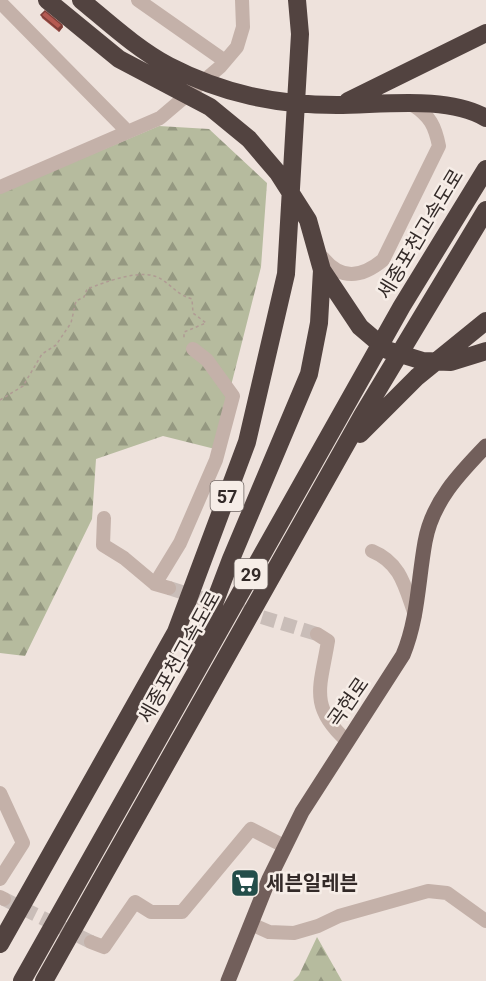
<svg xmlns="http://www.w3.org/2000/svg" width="486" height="981" font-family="Roboto,'Noto Sans KR',sans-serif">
<defs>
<pattern id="forest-firs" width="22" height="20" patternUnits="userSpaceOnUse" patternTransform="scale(1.5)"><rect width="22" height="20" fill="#b6bb9e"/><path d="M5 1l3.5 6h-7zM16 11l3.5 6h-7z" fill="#959881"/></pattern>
</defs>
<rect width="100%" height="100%" fill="#eee2dc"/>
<path fill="url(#forest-firs)" d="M159,126L209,129L267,183L261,267L215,449L163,436L96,459L92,519L25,656L0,653V193Z
M317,937L342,981H293L299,975Z"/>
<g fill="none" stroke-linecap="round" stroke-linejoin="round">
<path stroke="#c9bdb8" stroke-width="14" stroke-dasharray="14 7" stroke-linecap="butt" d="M169,588L223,605
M242,611L317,634
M4,899L91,942"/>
<path stroke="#b09b94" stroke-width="1.5" stroke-dasharray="3 3" stroke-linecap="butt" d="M0,400L23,386L42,354L56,345L71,323L76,301L84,297L87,289C106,282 143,267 161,279C174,287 176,294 192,299L193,313L206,323L184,332V340"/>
<path stroke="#c4b1a9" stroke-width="14" d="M138,0L225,61
M0,2L128,132
M0,187L160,118L220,67L237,47L243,27L242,0
M323,258C341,280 361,278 383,260L439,146C435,126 430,116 413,105
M104,518L103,545L124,558L155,584
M372,551C401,563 405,587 415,615
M169,588L155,584L180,543L216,460L233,396L207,360L193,349
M317,634L328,641C321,685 308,706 346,740
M0,793L23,843L0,879
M0,897L4,899
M251,924L269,932L294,933L318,926L339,916L428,891L447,893L486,921
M91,942L104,947L135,902L151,912H182L251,829L284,846"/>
<path stroke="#725f5b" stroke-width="15" d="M228,981L269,879L302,812L403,655C418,619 418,581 425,542C432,502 459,474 486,446"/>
<path stroke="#524340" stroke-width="18" d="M47,0L119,59L210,107L249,139L278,173L308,220L322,270L319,323L309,374L231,559L193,659
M81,0C109,23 137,49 169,66C223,94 277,105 337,105C381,105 447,95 486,118
M348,101L486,33
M322,270L360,327L387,350L423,361L451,362L486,351
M360,434L417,377L486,321
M0,944L176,632L247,442L286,274L300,34L297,0
M22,981L402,306L486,169
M44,981L362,416L486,210"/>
</g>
<path fill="#9c4d47" d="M41,15L62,25L63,27L59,32L42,18Z"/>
<path fill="#7f3f39" d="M62,25L63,27L59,32L58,29Z"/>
<path fill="#b55a52" stroke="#7f3f39" stroke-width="1.5" d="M45,11L62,25L58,29L41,15Z"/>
<defs>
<g id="supermarket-square" transform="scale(1.5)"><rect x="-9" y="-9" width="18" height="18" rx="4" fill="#234e4a" stroke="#f6ede7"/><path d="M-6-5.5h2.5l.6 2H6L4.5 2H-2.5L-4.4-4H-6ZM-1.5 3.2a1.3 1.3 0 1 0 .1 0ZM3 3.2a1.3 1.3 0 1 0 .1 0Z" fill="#fff"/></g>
</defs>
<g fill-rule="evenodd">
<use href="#supermarket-square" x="245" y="883"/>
</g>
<g text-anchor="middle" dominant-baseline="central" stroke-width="5" stroke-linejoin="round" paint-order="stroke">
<g fill="#f6ede7" stroke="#6e6461" stroke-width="1.5">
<rect x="210.5" y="481" width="33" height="30" rx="4.5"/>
<rect x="234.5" y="559" width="33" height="30" rx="4.5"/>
</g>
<g font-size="18" font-weight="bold" fill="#332a28">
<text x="227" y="496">57</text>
<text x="251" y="574">29</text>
</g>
<g font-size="20" fill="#332a28" stroke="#f6ede7">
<text transform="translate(420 234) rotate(-59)">세종포천고속도로</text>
<text transform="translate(179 657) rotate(-61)">세종포천고속도로</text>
<text transform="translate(348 702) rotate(-55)">곡현로</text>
</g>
<g font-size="20" font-weight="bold" fill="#332a28" stroke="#f6ede7" text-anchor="start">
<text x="266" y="883">세븐일레븐</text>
</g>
</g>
</svg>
